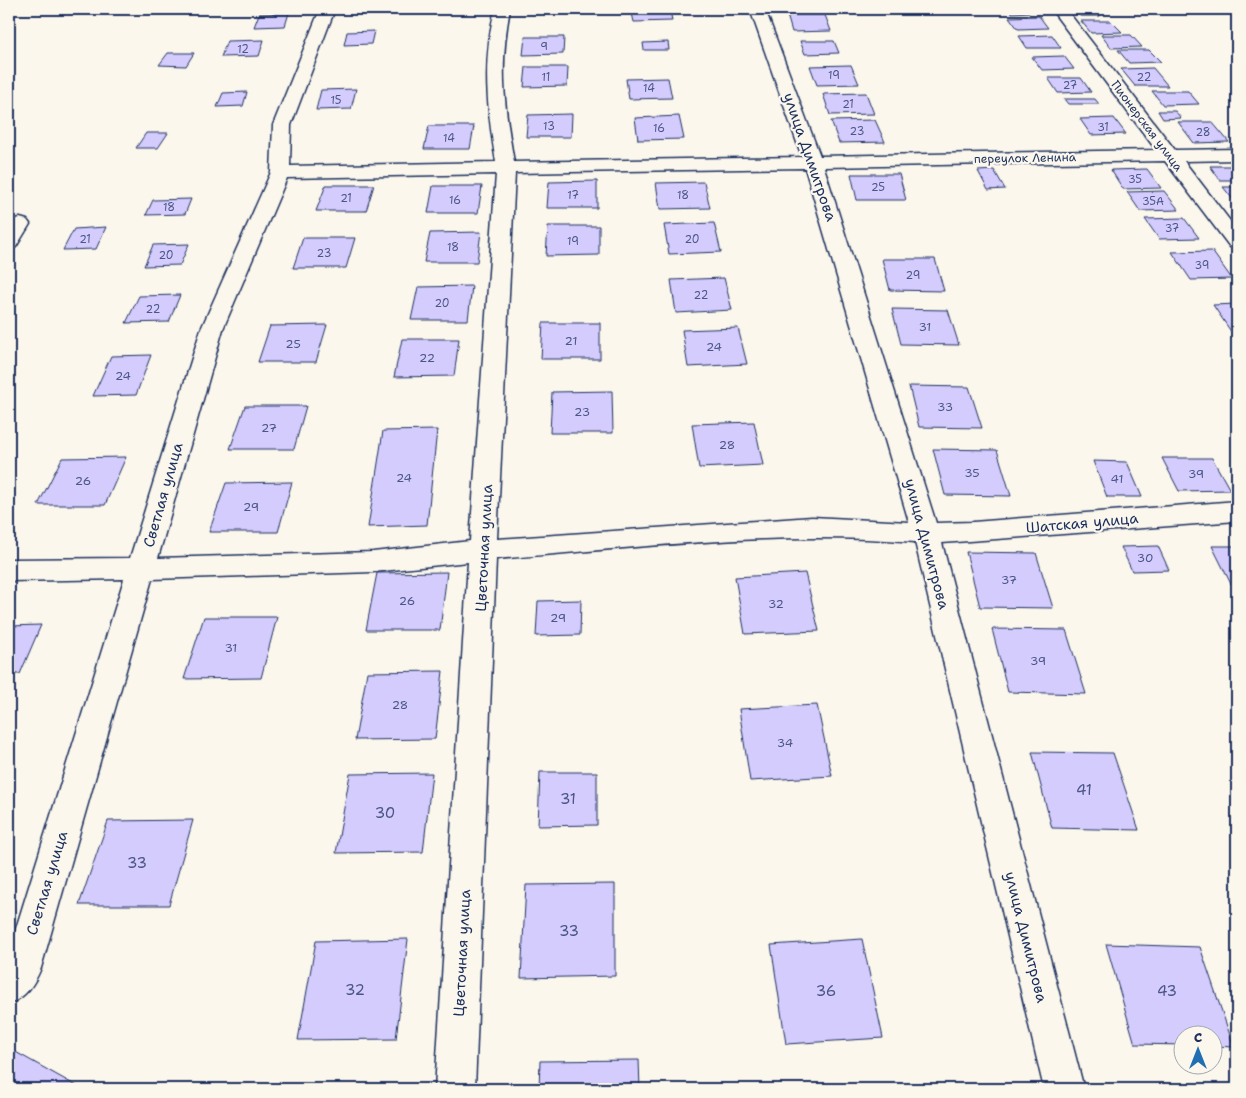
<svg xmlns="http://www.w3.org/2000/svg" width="1246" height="1098" font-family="'Shantell Sans',sans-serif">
<rect width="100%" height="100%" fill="#fbf7ec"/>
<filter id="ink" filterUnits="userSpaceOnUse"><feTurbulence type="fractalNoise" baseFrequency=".02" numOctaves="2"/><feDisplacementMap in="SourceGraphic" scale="10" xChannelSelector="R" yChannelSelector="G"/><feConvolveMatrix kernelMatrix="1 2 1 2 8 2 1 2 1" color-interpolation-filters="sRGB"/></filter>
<g filter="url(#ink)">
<path fill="#d5ccfe" stroke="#1b2f5e" d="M529,9H556V11L529,12Z
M631,9H670L672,21L634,22Z
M1009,9H1028L1031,12L1012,13Z
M1075,9H1094L1100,16H1080Z
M289,13L285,26L254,27L259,14Z
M787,15H825L831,31L792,32Z
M1039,16L1048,28L1018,29L1009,17Z
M1081,21H1111L1122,32L1091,33Z
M374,31L371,44L344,45L347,32Z
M1052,35L1061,48H1027L1019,36Z
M1101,35H1131L1142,47L1111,48Z
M525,37H564L563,54L523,55Z
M264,40L259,56L221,57L227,41Z
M800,41H834L839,53L805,54Z
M668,42L669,50H644L643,43Z
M1118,50H1149L1161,62L1129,63Z
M168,53H194L186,66L159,65Z
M1064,56L1074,69L1042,70L1032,57Z
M851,65L859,84L817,85L810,66Z
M526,67H568L567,86L524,87Z
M1153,68L1168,86H1135L1121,69Z
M668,78L672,98L629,99L626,79Z
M1048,78H1081L1091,92L1058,93Z
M356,89L351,109L316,110L321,90Z
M1152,91H1188L1199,104L1163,105Z
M247,92L243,106L217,107L223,93Z
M866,93L874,114L830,115L823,94Z
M1064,99H1095L1099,104H1068Z
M1158,111H1175L1181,118L1163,119Z
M572,114L571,137H526L528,115Z
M679,116L684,139L638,140L635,118Z
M1114,118L1126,134L1091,135L1080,119Z
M875,120L885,142L839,143L831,121Z
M1178,122H1212L1229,142L1194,143Z
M429,126H474L470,149H424Z
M146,133H168L158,148H136Z
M1210,166H1237V180H1220Z
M1147,169L1161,188L1123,189L1111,170Z
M994,170L1005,189L988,190L978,171Z
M851,174H899L906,200H857Z
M597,181V208H547L549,182Z
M704,182L710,208L660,209L656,183Z
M326,185H374L366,211H316Z
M433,186H482L478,213H428Z
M1223,187H1237V201L1235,202Z
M1164,191L1179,210L1140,211L1127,192Z
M191,199L185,214L146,215L153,200Z
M1184,218L1199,238L1159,239L1145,219Z
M714,223L721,252L669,254L664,225Z
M548,226H599V255L546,256Z
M106,227L96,249L63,250L74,229Z
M481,232L477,262H424L430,233Z
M303,238H355L346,268H293Z
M189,244L180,265L144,266L153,245Z
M1212,251L1232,279L1191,280L1172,252Z
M882,259H935L944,291L890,290Z
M724,278L732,310L676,313L671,280Z
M472,286L468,320H411L418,287Z
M180,295L169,322L126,323L139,296Z
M1237,304V336H1234L1213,305Z
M892,309L948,310L959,345L901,344Z
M543,323H600V359H541Z
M327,325L316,362H258L270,326Z
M738,328L747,364L688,367L682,330Z
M402,339H459L454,376L394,377Z
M151,355L136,395L93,396L111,356Z
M909,386L969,387L982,428L919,427Z
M612,391L613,433H550L552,392Z
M245,406H306L294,449H230Z
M754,422L763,465L699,468L692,424Z
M437,430L427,525L368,527L383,431Z
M933,449L997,450L1011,496L945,495Z
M126,457L105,505H38L62,458Z
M1162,458H1212L1230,490L1179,491Z
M1093,461L1127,462L1142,497H1107Z
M292,482L278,532H209L226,483Z
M1158,546L1169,570L1132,571L1121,547Z
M1212,546H1237V584H1231Z
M966,552L1036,553L1053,608L980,607Z
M447,572L440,630H366L377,573Z
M805,573L819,631L745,634L735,577Z
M581,600L580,635L536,636L538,601Z
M204,617H277L261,678L184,679Z
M41,625L20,674H9V626Z
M992,629L1066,630L1086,694L1008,692Z
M443,671L435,739L355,740L367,672Z
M817,705L832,776L750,781L739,709Z
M1032,752L1113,753L1139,830L1052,828Z
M540,772H597V825L538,826Z
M432,773L423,852L336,853L350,774Z
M193,820L169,905H79L108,821Z
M615,884V976L521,978L526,885Z
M408,939L396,1039L298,1040L316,941Z
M862,939L883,1038L786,1044L771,945Z
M1106,944L1200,947L1234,1047L1214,1046V1036H1184V1045L1135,1044Z
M12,1050L82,1089H9V1054Z
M639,1060L640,1089H539L540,1061Z"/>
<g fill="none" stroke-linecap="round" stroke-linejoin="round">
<g stroke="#1b2f5e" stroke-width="3">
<path id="street" d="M320,9H335L291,125L290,166L496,162C487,109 482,62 495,9H510C499,67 504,105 514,162L802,157L750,9H765L820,156L1156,150L1051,9H1066L1175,150L1237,149V160L1184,161L1237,230V249L1230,247L1165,161L824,167L936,523L973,522L1237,501V521L942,543L1084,1089H1044L915,542C775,530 635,548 496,559L475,1089H435L468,562L373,572L152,579L41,968C34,985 26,997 9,1004V951L124,579L9,581V559L130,558L201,329L271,172L273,125ZM805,168L909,522L812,517L497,539L515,173ZM496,174L470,541L373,552L158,558L223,329L287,178Z
M20,218L27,220L30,224L16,247L9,249V226L13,220Z"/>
</g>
<use href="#street" fill="#fbf7ec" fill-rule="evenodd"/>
</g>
</g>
<g text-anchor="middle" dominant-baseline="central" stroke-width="4.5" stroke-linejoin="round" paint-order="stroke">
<g font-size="11" fill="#4a5686">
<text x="544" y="46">9</text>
<text x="243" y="49">12</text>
<text x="834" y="75">19</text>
<text x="546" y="77">11</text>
<text x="1144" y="77">22</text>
<text x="1070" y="85">27</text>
<text x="649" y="88">14</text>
<text x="336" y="100">15</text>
<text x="848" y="104">21</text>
<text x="549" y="126">13</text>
<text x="1103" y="127">31</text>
<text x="659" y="128">16</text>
<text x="857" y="131">23</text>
<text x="1203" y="132">28</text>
<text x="449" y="138">14</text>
<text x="1135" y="179">35</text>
<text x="878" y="187">25</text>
<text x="573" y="195">17</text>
<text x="683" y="195">18</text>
<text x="346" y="198">21</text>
<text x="455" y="200">16</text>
<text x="1153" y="201">35А</text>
<text x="169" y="207">18</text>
<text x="1172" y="228">37</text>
<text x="85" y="239">21</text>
<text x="692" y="239">20</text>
<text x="573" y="241">19</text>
<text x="453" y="247">18</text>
<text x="324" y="253">23</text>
<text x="166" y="255">20</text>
<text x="1202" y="265">39</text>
<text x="913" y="275">29</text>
<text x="701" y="295">22</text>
<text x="442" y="303">20</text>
<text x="153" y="309">22</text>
</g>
<g font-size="12" fill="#1b2f5e" stroke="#fbf7ec">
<text transform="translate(1147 126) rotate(53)">Пионерская улица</text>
<text transform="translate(1025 158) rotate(-1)">переулок Ленина</text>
</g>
<g font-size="12" fill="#4a5686">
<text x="925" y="327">31</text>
<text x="571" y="341">21</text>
<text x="293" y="344">25</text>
<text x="714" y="347">24</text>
<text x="427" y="358">22</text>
<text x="123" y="376">24</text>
<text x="945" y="407">33</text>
<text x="582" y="412">23</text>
<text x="269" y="428">27</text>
<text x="727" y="445">28</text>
<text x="972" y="473">35</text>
<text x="1196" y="474">39</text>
<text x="404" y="478">24</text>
<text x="1117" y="479">41</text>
<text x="83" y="481">26</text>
<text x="251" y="507">29</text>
<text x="1145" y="558">30</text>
<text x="1009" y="580">37</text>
<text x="407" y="601">26</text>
<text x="776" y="604">32</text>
<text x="558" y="618">29</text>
<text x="231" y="648">31</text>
<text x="1038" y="661">39</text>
<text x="400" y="705">28</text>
<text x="785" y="743">34</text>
</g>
<g font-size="15" fill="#1b2f5e" stroke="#fbf7ec">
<text transform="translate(810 157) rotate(71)">улица Димитрова</text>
<text transform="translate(163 495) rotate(-74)">Светлая улица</text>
<text transform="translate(1082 523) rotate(-5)">Шатская улица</text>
<text transform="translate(927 544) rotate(75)">улица Димитрова</text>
<text transform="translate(484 548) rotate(-87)">Цветочная улица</text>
<text transform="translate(47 883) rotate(-73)">Светлая улица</text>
<text transform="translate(1026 937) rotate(76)">улица Димитрова</text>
<text transform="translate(462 953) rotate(-87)">Цветочная улица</text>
</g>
<g font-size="15" fill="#4a5686">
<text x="1084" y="790">41</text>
<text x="568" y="799">31</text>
<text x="385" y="813">30</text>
<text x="137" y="863">33</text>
<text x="569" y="931">33</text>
<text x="355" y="990">32</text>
<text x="826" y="991">36</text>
<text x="1167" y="991">43</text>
</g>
</g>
<rect width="1246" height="1098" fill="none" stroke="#fbf7ec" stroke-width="30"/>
<rect x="15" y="15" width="1216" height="1068" fill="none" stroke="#1b2f5e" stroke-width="2" filter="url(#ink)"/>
<g transform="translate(1198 1050)"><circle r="24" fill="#fbf7ec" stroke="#a1a7b3"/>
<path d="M0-4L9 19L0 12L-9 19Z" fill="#1f6fb2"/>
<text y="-8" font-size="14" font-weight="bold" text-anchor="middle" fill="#1b2f5e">С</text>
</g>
</svg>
